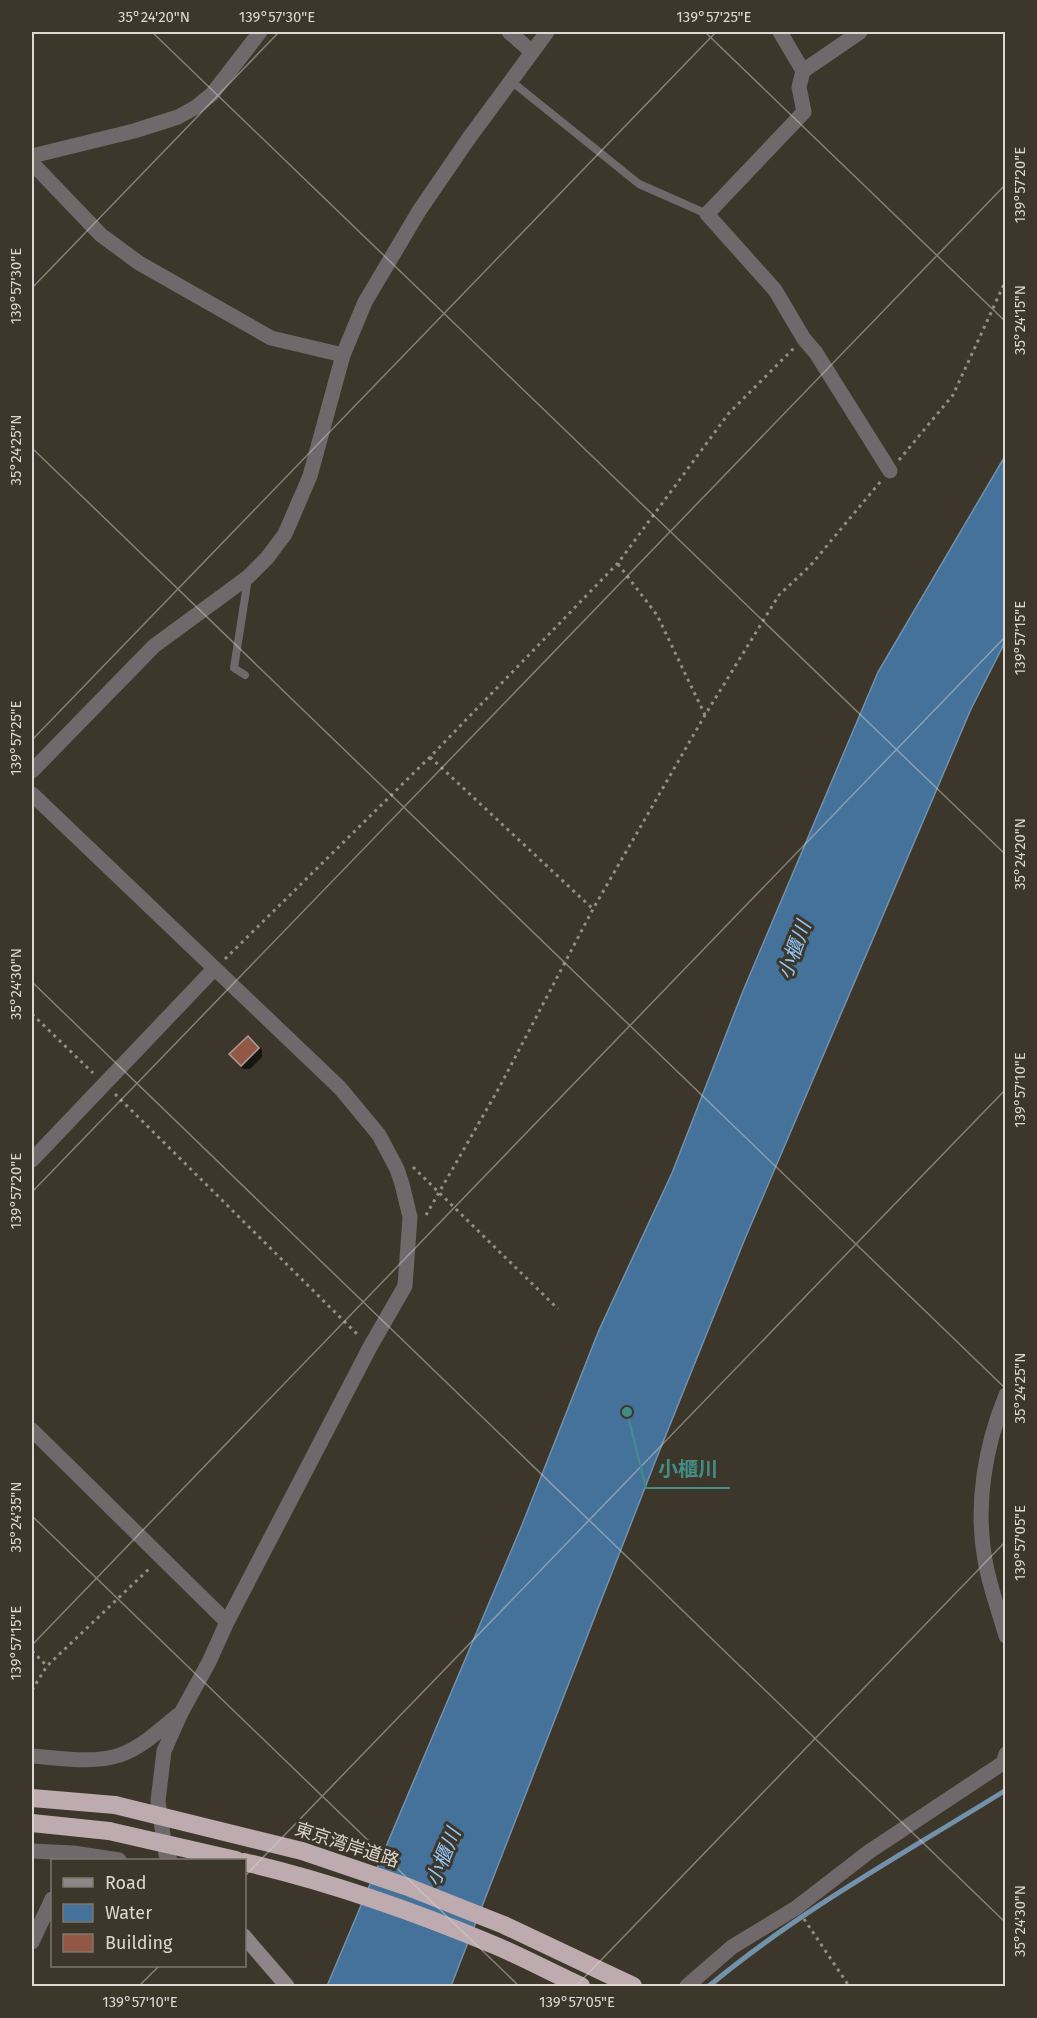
<svg xmlns="http://www.w3.org/2000/svg" width="1037" height="2018" font-family="'Fira Sans','Noto Sans JP',sans-serif">
<defs>
<filter id="shadow"><feDropShadow dx="5.5" dy="5.5" stdDeviation="0" flood-color="#0009"/></filter>
</defs>
<rect width="100%" height="100%" fill="#3d372b"/>
<path fill="#45729b" stroke="#7291ab" stroke-width="1.5" d="M1005,456V642L971,709L744,1241L655,1462L451,1986H327L522,1525L599,1330L672,1173L743,991L878,672Z"/>
<g fill="none" stroke-linecap="round" stroke-linejoin="round">
<path stroke="#7291ab" stroke-width="5" d="M709,1986C800,1910 905,1853 1006,1790"/>
</g>
<path fill="#925845" stroke="#ac9c96" stroke-width="1.5" filter="url(#shadow)" d="M248,1036L259,1048L241,1066L229,1054Z"/>
<g fill="none" stroke-linecap="round" stroke-linejoin="round">
<path stroke="#938e85" stroke-width="3" stroke-dasharray="3 4.5" stroke-linecap="butt" d="M899,460L953,395L1006,280
M618,564L657,615L705,715
M430,757L593,909
M225,959L430,757L618,563L729,413L794,348
M32,1014L93,1073
M115,1094L360,1337
M413,1167L558,1309
M426,1215L499,1088L593,909L705,715L779,595L810,566L881,481
M32,1651L47,1666
M32,1690L47,1666L151,1567
M804,1919L849,1986"/>
<path stroke="#70696b" stroke-width="8" d="M511,81L639,184L707,214
M245,675L234,668L248,578"/>
<path stroke="#70696b" stroke-width="15" d="M509,32L532,52
M780,32L803,71
M860,32L803,71L799,87L804,112L707,214L775,290L804,339L816,353L890,471
M32,156L134,131L178,117L196,107L212,94L260,32
M32,163L101,235L139,263L271,338L343,355
M32,771L154,646L248,577L267,558L285,534L310,476L343,355L365,302L419,211L469,138L547,32
M32,794L340,1088L379,1135L397,1169L402,1184L410,1217L405,1286L370,1347L227,1622L209,1662L181,1713L164,1751L158,1801L166,1855L170,1860
M32,1160L214,969
M1006,1395C985,1446 975,1505 985,1560C989,1585 999,1611 1006,1636
M32,1430L227,1622
M32,1756C60,1758 93,1764 120,1755C142,1747 160,1730 178,1715
M32,1851L73,1853L119,1860
M32,1942L52,1899
M687,1986L732,1947L796,1908L870,1851L1003,1763L1006,1754"/>
<path stroke="#8f8487" stroke-width="15" d="M244,1936L287,1986"/>
<path stroke="#bdabaf" stroke-width="18" d="M32,1798L115,1805
M32,1823L109,1831
M244,1862C330,1882 413,1911 494,1945C523,1957 552,1973 581,1986"/>
<path stroke="#bdabaf" stroke-width="18" d="M115,1805L302,1851L408,1887L504,1925L633,1986
M109,1831L236,1860"/>
</g>
<path fill="none" stroke="#dcd8d1" stroke-width="1.5" stroke-opacity="0.45" d="M152,32L1006,855M705,32L1006,322M32,288L279,32M32,448L1006,1389M32,740L716,32M32,982L1006,1923M32,1192L1006,184M32,1516L519,1986M32,1645L1006,636M244,1877L1006,1089M139,1986L159,1966M576,1986L1006,1541"/>
<g text-anchor="middle" dominant-baseline="central" stroke-width="6" stroke-linejoin="round" paint-order="stroke">
<g font-size="18" fill="#dcd8d1" stroke="#3d372b">
<text transform="translate(347 1845) rotate(18)">東京湾岸道路</text>
</g>
<g font-size="20" font-style="italic" fill="#92c7f9" stroke="#3d372b">
<text transform="translate(794 950) rotate(-70)">小櫃川</text>
<text transform="translate(443 1857) rotate(-68)">小櫃川</text>
</g>
</g>
<path fill="none" stroke="#428e87" stroke-width="2" d="M627 1412L646 1488H730"/>
<circle fill="#428e87" stroke="#3d372b" stroke-width="2" cx="627" cy="1412" r="6"/>
<g font-size="20" text-anchor="middle" font-weight="bold" fill="#428e87" stroke="#3d372b" stroke-width="6" stroke-linejoin="round" paint-order="stroke">
<text x="688" y="1476">小櫃川</text>
</g>
<rect width="1037" height="2018" fill="none" stroke="#3d372b" stroke-width="66"/>
<rect x="51" y="1859" width="195" height="108" fill="#3d372b" stroke="#7d776d" stroke-width="1.5"/>
<rect x="63" y="1878" width="30" height="9" fill="#8f8487" stroke="#7d776d" stroke-width="1.5"/>
<text x="105" y="1889" font-size="18" fill="#dcd8d1">Road</text>
<rect x="63" y="1904" width="30" height="18" fill="#45729b" stroke="#7d776d" stroke-width="1.5"/>
<text x="105" y="1919" font-size="18" fill="#dcd8d1">Water</text>
<rect x="63" y="1934" width="30" height="18" fill="#925845" stroke="#7d776d" stroke-width="1.5"/>
<text x="105" y="1949" font-size="18" fill="#dcd8d1">Building</text>
<rect x="33" y="33" width="971" height="1952" fill="none" stroke="#dcd8d1" stroke-width="2"/>
<g font-size="15" text-anchor="middle" fill="#dcd8d1">
<text x="154" y="22">35°24'20"N</text>
<text x="277" y="22">139°57'30"E</text>
<text x="714" y="22">139°57'25"E</text>
<text transform="translate(1020 185) rotate(-90)" y="5">139°57'20"E</text>
<text transform="translate(16 286) rotate(-90)" y="5">139°57'30"E</text>
<text transform="translate(1020 320) rotate(-90)" y="5">35°24'15"N</text>
<text transform="translate(16 450) rotate(-90)" y="5">35°24'25"N</text>
<text transform="translate(1020 638) rotate(-90)" y="5">139°57'15"E</text>
<text transform="translate(16 738) rotate(-90)" y="5">139°57'25"E</text>
<text transform="translate(1020 854) rotate(-90)" y="5">35°24'20"N</text>
<text transform="translate(16 984) rotate(-90)" y="5">35°24'30"N</text>
<text transform="translate(1020 1090) rotate(-90)" y="5">139°57'10"E</text>
<text transform="translate(16 1191) rotate(-90)" y="5">139°57'20"E</text>
<text transform="translate(1020 1388) rotate(-90)" y="5">35°24'25"N</text>
<text transform="translate(16 1517) rotate(-90)" y="5">35°24'35"N</text>
<text transform="translate(1020 1543) rotate(-90)" y="5">139°57'05"E</text>
<text transform="translate(16 1643) rotate(-90)" y="5">139°57'15"E</text>
<text transform="translate(1020 1921) rotate(-90)" y="5">35°24'30"N</text>
<text x="140" y="2007">139°57'10"E</text>
<text x="577" y="2007">139°57'05"E</text>
</g>
</svg>
